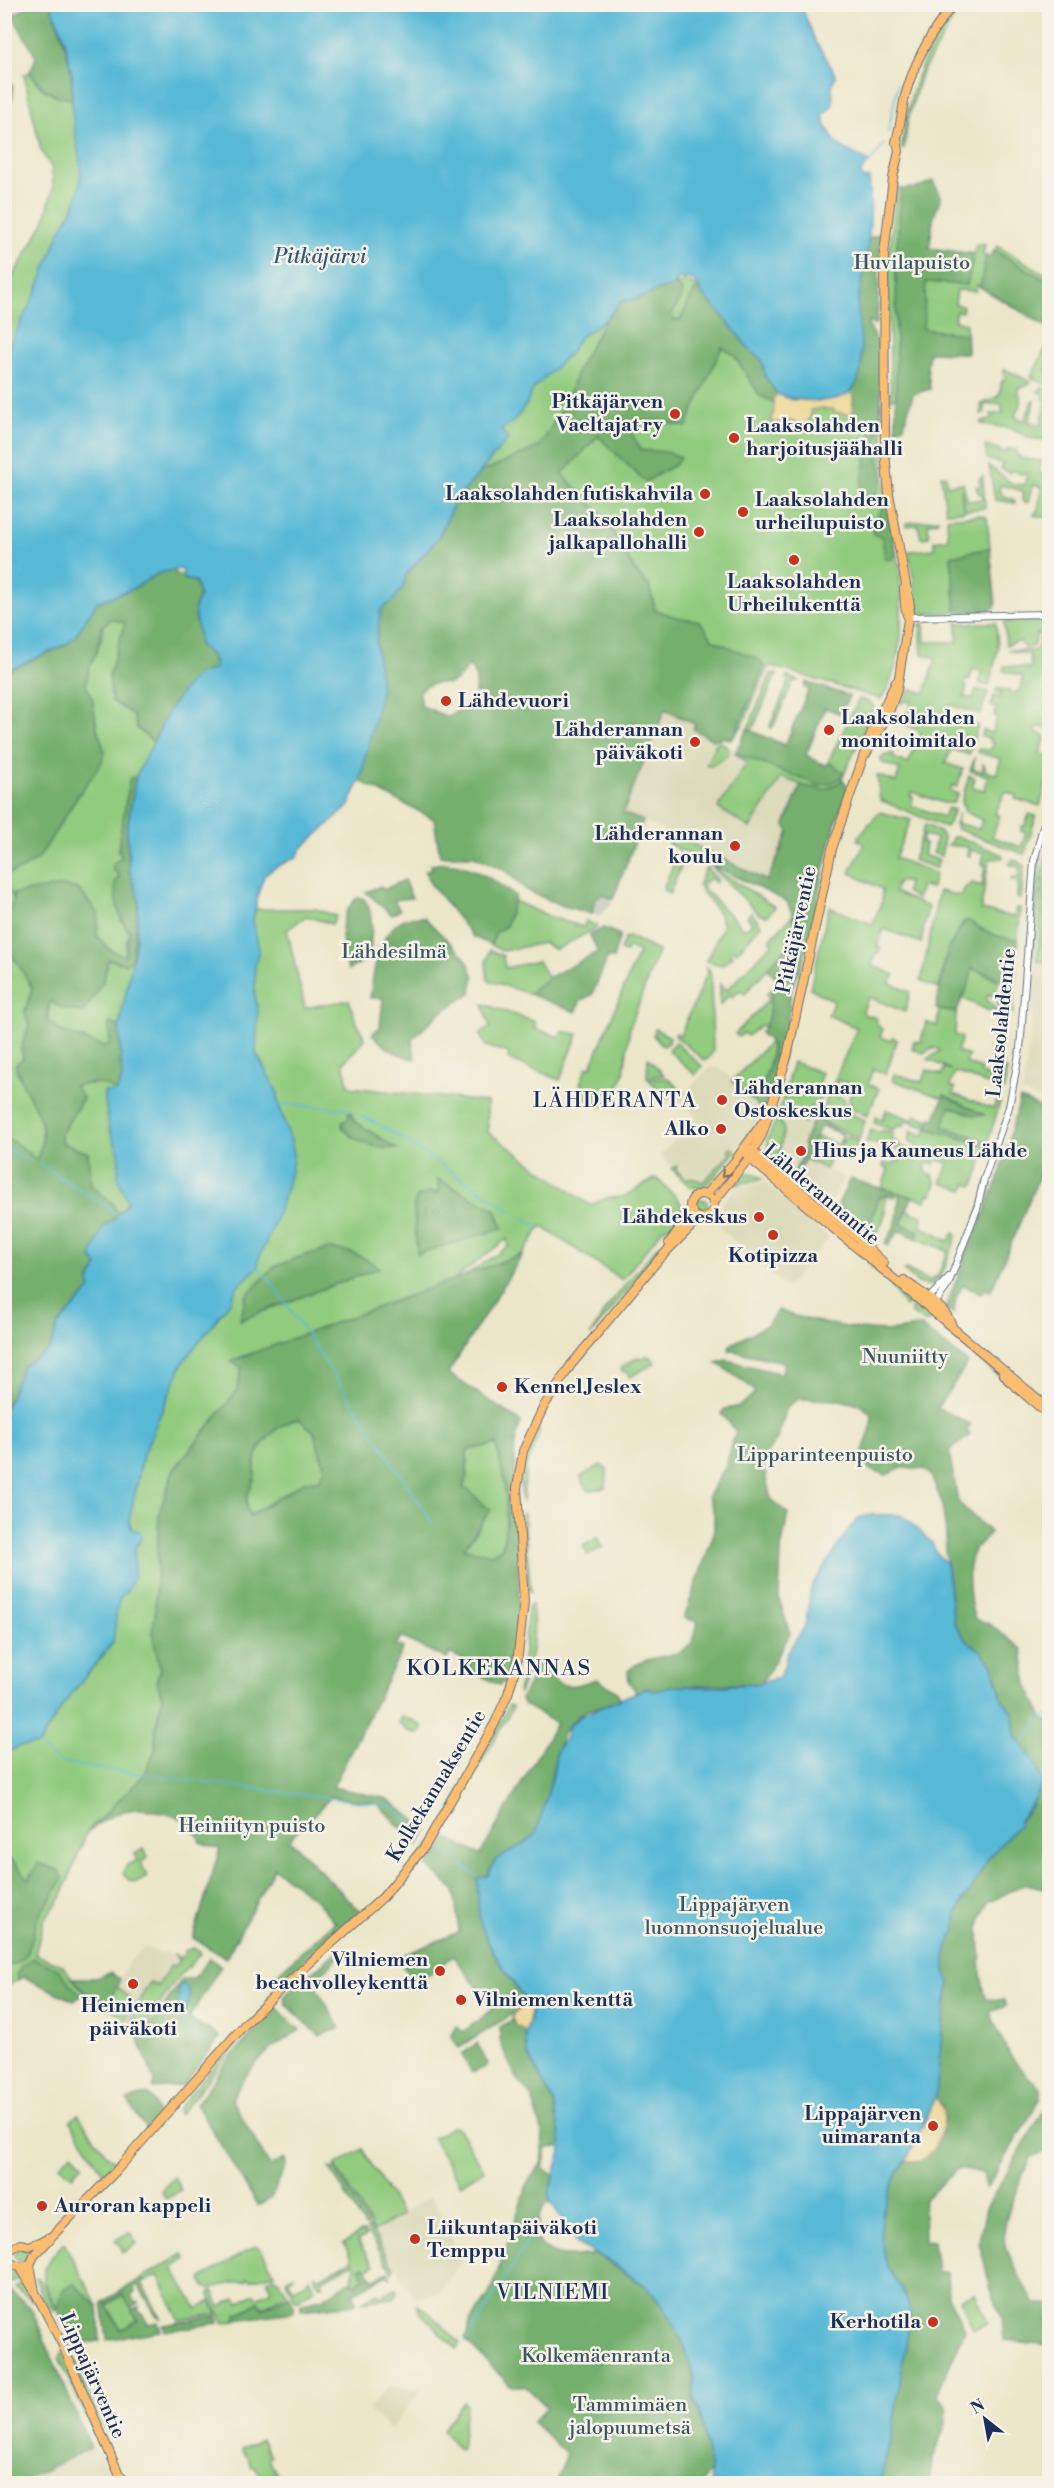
<svg xmlns="http://www.w3.org/2000/svg" width="1054" height="2488" font-family="'Libre Bodoni',serif">
<rect width="100%" height="100%" fill="#f7f3e8"/>
<filter id="ink" filterUnits="userSpaceOnUse"><feTurbulence type="fractalNoise" baseFrequency=".0167" numOctaves="2"/><feDisplacementMap in="SourceGraphic" scale="12" xChannelSelector="R" yChannelSelector="G"/><feConvolveMatrix kernelMatrix="1 2 1 2 8 2 1 2 1" color-interpolation-filters="sRGB"/></filter>
<filter id="wash" filterUnits="userSpaceOnUse"><feTurbulence type="fractalNoise" baseFrequency=".008" numOctaves="4" result="noise"/><feDisplacementMap in="SourceGraphic" scale="24" xChannelSelector="R" yChannelSelector="G"/><feGaussianBlur stdDeviation="1.35" result="paint"/><feColorMatrix in="noise" values="0 0 0 0 0 0 0 0 0 0 0 0 0 0 0 0 0 1.4 0 .05"/><feComposite in="paint" operator="in"/></filter>
<g filter="url(#wash)">
<rect width="100%" height="100%" fill="#ece6c9"/>
<path fill="#dbdab9" d="M665,708L728,743L735,753L747,763L801,785L785,825L789,832L767,881L671,833L623,813Z
M1036,961L1049,962V1091L1040,1100L1022,1092L1030,1040Z
M711,1067L720,1068L763,1110L749,1137L724,1165L696,1187L689,1185L660,1155L697,1118L679,1098Z
M779,1109L793,1115V1118L811,1125L801,1159L843,1177L834,1199L828,1203L769,1146Z
M764,1182L829,1238L786,1288L719,1227L722,1203L734,1189Z
M144,1947L161,1953L163,1951L180,1960L175,1967L171,1965L158,1986L150,1982L137,2004L131,2021L126,2020L107,2005L128,1963Z
M430,2196L444,2217L461,2262L439,2292L417,2298L413,2295L374,2231Z
M390,2385L422,2390L390,2429L368,2410Z
M91,2448L98,2451L114,2483L18,2484Z"/>
<path fill="#c3c6b9" d="M602,894L613,899L611,904L599,916L592,914L594,901Z"/>
<path fill="#91cb7e" stroke="#567d6e" stroke-width="1.5" fill-rule="evenodd" d="M50,5L67,48L86,184L5,372V290L44,222L53,188L52,168L41,151L24,75L30,72L41,88L57,97Z
M956,5L961,6L921,74L908,120L904,149H901C910,86 921,58 956,5Z
M896,188L941,196L933,219L930,249L974,254L976,244L985,245L983,256L991,257L997,246L1049,276L1050,328L977,285L976,291L957,290L955,304L963,306L962,312L956,311L954,320L966,323L967,353L929,352L927,366L930,389L891,399L888,266Z
M687,281L699,289L762,360L765,376L847,394L851,391L881,385L885,497L900,570L901,604V637L896,665L888,688L881,699L771,666L767,669L742,726L731,740L677,716L659,687L654,604L649,586L635,571L605,518L481,472L454,503L517,363L656,290Z
M1049,342V361L1045,371L1049,373V386L1031,377Z
M1005,369L1031,382L1028,385L1018,388L1021,402L1015,416L1024,421L1033,400L1035,401L1029,422L1041,425L1046,400L1043,399L1044,394L1038,392L1042,387L1049,391V446L1047,445V440L1033,439L1008,428L981,424L982,421L992,420L991,414L1003,413L1001,403L984,405L985,413L981,414V404L994,399L1000,394L1001,383L1006,377L1003,374Z
M985,446L999,449L1001,452H1006L1008,448L1017,450L1016,454L1019,455V458L1042,461L1039,471L1042,475L1047,477L1049,469V518L1034,515L1038,509L1042,487L1032,485L1028,503L1022,501L1023,491L1001,485L999,490L1002,495L1013,499L1015,503L995,500L989,466L1013,484L1025,485L1027,473L1021,474L1012,470L1009,473L1001,469L1003,464L987,459Z
M941,475H946L947,485L963,483L968,501L983,499V495L978,493L976,487L981,486L979,479L983,476L985,508L965,510L961,489L963,511L946,512Z
M979,515L987,517L990,548L951,556L956,612L919,614L909,551L934,549V541L948,539L947,518Z
M938,519V521L928,524L929,537L921,538L918,525L906,526V523Z
M158,595L154,1194L5,1453V1387L112,1203L91,1186L90,1171L73,1147L61,1142V1134L83,1098L74,1086C90,1083 103,1081 117,1090C124,1072 123,1058 110,1043L105,1047L60,1031L45,1019L49,1016V1000L104,980L108,959L125,964L139,900L129,870L127,794L118,850L122,856L118,873L121,920L130,932L126,943L125,957L110,950L97,936L98,913L62,886L13,894L14,902L5,923V892L9,895L12,894L5,888V875L24,868L71,807L105,753L97,728L92,698L86,685L88,671L102,637L105,611ZM123,631L153,742L137,728L133,715L112,701L109,675Z
M1049,620L1045,655L1048,656L1049,650V730L1038,726L1035,732L1046,736L1040,754L1049,756V754V773L1040,806L1015,799L1017,795L1005,792L995,814L1000,816L992,837L1021,847L1026,833L1021,831L1022,826H1025L1029,814L1036,816L1025,853L1023,854L957,829L955,824L959,813L956,823L979,829L982,820L964,811L965,808L961,803L969,776L975,778L972,787L984,790L988,776L970,771L975,757L973,769L983,771V763L987,772L996,774L1001,759L978,752L979,749L990,750L994,744L990,742V739L981,736L983,730L992,733L997,718L994,716L997,708L991,706L994,696L1000,697L1002,693L996,692L997,688L1015,693L1020,689L1023,676L1003,671L1004,666L1031,668L1030,655L1008,650L1034,651L1039,645L1041,634L1037,633L1035,643L1032,647L1024,648L1020,641L1006,645L1004,622Z
M924,623L925,642H957V623H996L998,649L989,686L979,683L983,672L973,669L969,681L966,680L964,685L967,686L964,697L973,699L976,689L988,692L981,714L950,705L946,716L978,725L969,755L952,749L945,763L963,769L957,787L953,785L950,791L958,794L953,803H943L912,792L910,796L913,797L911,805L943,817L948,808L954,810L948,825L945,827L880,800L877,775L896,782L900,769L882,763L881,757L893,753L894,758L908,764L921,733L901,721L907,711L910,710L911,700L900,704L911,689L925,693L936,658L922,654L920,624Z
M775,673L778,676L776,675L752,731L826,766L859,699L870,702L874,707L842,779L848,787L832,835L813,914L668,844L674,835L767,881L789,832L785,825L801,785L782,777L750,828L718,808L747,763L735,753L739,749L771,674Z
M787,676L798,681L793,682L774,725L771,728L770,726L789,681L786,679Z
M721,742L729,749L728,755L712,766L706,764L715,747V744Z
M879,812L911,820L895,858L935,873L932,888L921,886L917,899L906,892L908,882H898L894,892L928,907L921,943L884,929L877,946L881,948L872,963V965L895,975L889,983L910,992L905,1012L869,997L863,1011L865,1015L877,1018L876,1021L880,1028L883,1029L880,1037L890,1040L893,1037L897,1040L886,1074L873,1069L868,1084L879,1089L867,1116L853,1109L849,1099L854,1086L838,1080L832,1095L844,1099L848,1112L865,1121L859,1139L818,1119L857,1028L828,1015L834,1001L810,988L829,907L872,924L882,902V889L850,873L864,844L858,840L859,836Z
M925,825C946,833 945,835 941,856L933,853L936,838L924,835L922,843L925,844L923,855L939,860L936,868L913,860Z
M1049,833V962L1036,961L1038,953L1046,845Z
M953,837H959L1003,855V858L989,859L981,910L1014,917L1016,908H1020L1018,940C1000,939 984,931 969,921H964L947,951L939,989L921,981L939,891L960,896L965,888L972,883L982,886L985,865L982,864L984,853L971,850L970,856L967,855L968,847L948,845Z
M678,853L683,862L669,894L663,889Z
M1038,853L1040,854L1041,878L1033,955H1030Z
M1013,859L1024,865L1021,899L1017,898L1018,881L1011,880L1012,877H1019V867L1009,864Z
M711,866L775,907L767,916L760,915Z
M706,867L718,880L715,883L711,878L702,884L703,888L743,928H747L752,923L747,917L751,912L761,925L737,952L734,949L731,953L733,956L722,965L706,961L723,926L719,914L698,886Z
M513,900C536,912 559,921 584,927L586,921L597,926L595,929L555,950L544,943L503,951L491,945L496,932L506,926Z
M255,909H316L336,916L332,924L306,916L287,930L305,1008L349,1000L355,1019L365,1039L343,1063L349,1087L487,1102L488,1132L590,1205L607,1198L623,1197L656,1178L679,1200L683,1209L679,1219L662,1230L622,1280L541,1226L523,1254L467,1274L509,1246L507,1239L453,1280L232,1361L242,1368L237,1391L173,1471L159,1514L155,1616L152,1632L160,1667L157,1680L162,1698L156,1726L155,1751L144,1775L331,1797L289,1839L361,1912L341,1929L315,1899L274,1868L226,1958L193,1938L220,1849L200,1842L198,1835L186,1826L188,1820L148,1808L124,1810L107,1817L87,1832L61,1898L44,1920L35,1954L62,1965L84,1993L74,2001L24,1977L8,1985L4,1981V1754L19,1746L38,1744L65,1702L113,1643L118,1552L131,1477L253,1098L244,919ZM438,1180L502,1227L417,1249L414,1205L429,1192H439ZM274,1267L241,1319L246,1296Z
M792,916L797,927L787,951L779,955L745,994L740,990L733,997L730,994L720,1005V984L727,990L773,943L770,939Z
M4,927L10,955L21,966L32,988L25,1012L29,1025L21,1049L23,1059L16,1065L17,1072C32,1101 53,1127 36,1161L5,1140Z
M630,937L658,951L630,1027L624,1073L619,1086L616,1096L602,1107L577,1094L583,1085L580,1083L587,1067H591L639,951L628,947L626,952L620,950L625,938Z
M490,950L503,956L505,968L538,961L548,978L529,994L488,980L486,962Z
M705,966L709,969L711,978L713,1051L709,1058L704,1060L675,1036L676,1033L680,1035L708,971Z
M972,968L999,980L994,997L989,994L986,1000L990,1002L1000,1016L962,998L969,983Z
M1010,984L1015,986L1013,1013L1002,1011L997,1003Z
M773,988L769,1019L765,1028L761,1025L747,1036L743,1033L739,1037L735,1034L770,998L767,994Z
M483,1004L536,1022L534,1028L559,1037L562,1031L578,1034L560,1080L508,1059L509,1053L486,1046L480,1035L490,1027Z
M939,1010L956,1013L955,1035L962,1038L957,1051L969,1056L966,1063L981,1069L980,1073L1000,1082L1004,1069H1007L1004,1090L955,1072L950,1086L955,1088L953,1094L993,1109L996,1102H1000L988,1142L943,1126L948,1109L950,1107L957,1108L944,1096L943,1098L892,1080L894,1074L922,1082L927,1070L942,1075L944,1068L951,1070L928,1059L940,1051L939,1049L932,1048L924,1053L912,1049L914,1041L921,1042L926,1022L937,1026Z
M655,1029L670,1037L669,1043L663,1046L653,1035Z
M675,1042L702,1066L695,1075L668,1050Z
M770,1042C774,1060 764,1086 752,1100L732,1081Z
M648,1058L664,1075L647,1077Z
M793,1062L822,1073L815,1092L822,1095L817,1106L810,1107L812,1110L805,1123L780,1109Z
M668,1078L680,1090L675,1095L666,1097L648,1079Z
M886,1110L913,1120L915,1115L930,1120L927,1128L987,1146L974,1186L966,1184L964,1190L941,1183L948,1163L936,1160L934,1165L931,1162L924,1165L928,1175H933L936,1183L932,1195L928,1194L926,1201L882,1188L888,1169L883,1167L884,1163L893,1165L895,1161L899,1162L902,1156L912,1158L914,1154L866,1142L871,1130L881,1132L883,1130L893,1133V1141L899,1143L898,1146L915,1151L917,1144L908,1141L912,1131L924,1136L927,1128L906,1120L903,1127L898,1125L894,1130L874,1123L876,1117L882,1119Z
M776,1121L781,1122L784,1130L779,1153L787,1162L788,1169L768,1152L767,1139Z
M816,1136L838,1145L842,1137L843,1138L837,1151L814,1143Z
M846,1136L858,1141L849,1161L838,1156Z
M811,1144L813,1145L810,1153L829,1161L826,1169L804,1159Z
M731,1147L736,1151L712,1180L702,1187H690L672,1169L677,1166L676,1170L686,1180L689,1177L703,1182L731,1153L728,1150Z
M748,1173L756,1174L762,1179L735,1185Z
M986,1183L992,1185L959,1268L984,1197Z
M887,1195L884,1211L886,1212L878,1233L869,1226L879,1197Z
M694 1206a7 7 0 1 1 14 0a7 7 0 1 1-14 0Z
M907,1210L923,1217L921,1227L938,1234L937,1236L949,1241L954,1233L957,1235L942,1275L930,1286L918,1283L904,1271L906,1269L931,1282L933,1277L937,1278L948,1251L916,1238L919,1231L901,1224Z
M659,1244L657,1254L649,1265L590,1336L605,1310Z
M871,1262L914,1300L905,1307L889,1282L870,1265Z
M917,1302L937,1319L935,1320L933,1318L930,1322H924L911,1313V1309Z
M945,1327L988,1363L1007,1383L945,1332Z
M646,1356L651,1357L655,1363L630,1377L628,1373L621,1371L622,1367L638,1357L640,1359Z
M299,1419L314,1432L325,1469L320,1479L304,1482L249,1516C243,1496 250,1494 254,1476C256,1472 254,1467 255,1462C259,1442 279,1422 299,1419Z
M537,1429L540,1431L526,1468L523,1503C515,1481 528,1449 537,1429Z
M496,1444C505,1478 511,1512 502,1547L492,1554L464,1549L484,1506L475,1496L463,1488L467,1475V1450Z
M601,1465L607,1470L606,1488L588,1490L580,1477Z
M524,1513L531,1593L528,1588L522,1514Z
M597,1538L603,1547L588,1555L583,1546Z
M532,1604C536,1637 532,1663 519,1694L518,1691L524,1669L523,1661L528,1607Z
M509,1705L513,1707L457,1805L437,1848L406,1880V1877L438,1831Z
M401,1717L412,1720L423,1727L419,1734L407,1730L398,1722Z
M144,1849L148,1858L141,1862L147,1877L136,1883L130,1881L123,1874L127,1865L137,1860L134,1854Z
M193,1948L200,1951V1954L175,1981L144,2028L136,2033L137,2025L131,2021L137,2004L150,1982L158,1986L171,1965L175,1967L180,1960L173,1954L181,1958L185,1951Z
M116,1986L133,2002L126,2020L107,2005Z
M266,2008L180,2114H178V2109L221,2057Z
M78,2115L106,2154L117,2162L103,2173L70,2121Z
M452,2127L458,2128L484,2170L460,2185L433,2138Z
M362,2149L402,2215L374,2231L335,2165Z
M72,2153L83,2164L72,2176L60,2165Z
M330,2168L335,2169L368,2225L365,2227Z
M174,2177L181,2190L166,2199L161,2191Z
M370,2227L394,2268L392,2272L367,2229Z
M130,2232L137,2244L122,2253L121,2246L115,2240Z
M361,2232H365L367,2235L357,2241L374,2265L368,2268L364,2266L360,2268L364,2277L354,2285L351,2281L353,2280L352,2277L355,2268L354,2262L321,2281L322,2285H319L315,2278V2274L320,2278L352,2260L344,2243Z
M64,2243L98,2306L74,2285L63,2290L57,2308C39,2276 37,2270 64,2243Z
M255,2246L260,2248L275,2274L250,2280L248,2278L246,2281L209,2288L205,2286L201,2280L203,2277Z
M15 2255a7 7 0 1 1 14 0a7 7 0 1 1-14 0Z
M183,2254L186,2259L173,2268L197,2309L211,2301L217,2314L179,2320L158,2275L145,2282L140,2279Z
M4,2263L23,2277L9,2283L5,2279Z
M295,2275L288,2280L293,2290L306,2282L309,2278L315,2288L299,2300H295L286,2281L291,2276Z
M35,2277L40,2279L56,2310L53,2311L42,2297Z
M272,2277L279,2280L287,2293L263,2308L259,2302L237,2315L236,2321L223,2323L210,2295L211,2291L213,2290L220,2307L236,2298L239,2303L254,2294L257,2298L271,2290L267,2281Z
M25,2281L33,2301L15,2287Z
M395,2288L397,2292L394,2298L362,2302L378,2293L381,2297Z
M975,2293L988,2323L973,2329L960,2299Z
M123,2295L138,2320L121,2330L106,2305Z
M417,2305L427,2311L460,2343L457,2349L419,2311Z
M62,2352L102,2444L99,2445L59,2358Z
M75,2359L85,2385L107,2430L106,2431L103,2430C95,2414 72,2374 75,2359Z
M464,2402L466,2405L461,2449L459,2450L442,2430Z
M261,2439L271,2456L268,2458L276,2473L263,2480L255,2466L252,2467L242,2449Z"/>
<path fill="#74af6d" stroke="#486f66" stroke-width="1.5" fill-rule="evenodd" d="M31,5H50C63,36 73,64 72,99C51,97 42,89 30,72L36,57L12,15Z
M11,82C15,90 13,105 5,109V84Z
M933,181L941,196L933,219L929,248L974,254L967,285L926,282L923,329L966,334L967,353L929,352L927,366L930,389L913,394L904,426L896,429V259L901,189L916,188Z
M881,234L877,322L874,325L869,322L868,326C889,346 880,407 878,434L876,439L882,477L876,495L862,497L860,491L871,435L870,431L852,415L853,397L851,391C871,366 856,331 857,303C859,283 866,259 869,238Z
M994,250L1049,282V328L980,287L986,256L991,257Z
M675,285L681,289L682,297L671,315L674,320H680L694,291L699,289L724,317L750,350L762,360L765,376L777,394L774,402L760,396L734,355L722,347L686,427L660,421L633,424L631,432L641,450C656,452 667,450 680,457L676,464L645,482L598,436L562,474L605,518L635,571L649,586L655,610L676,617L700,621L713,640L760,660L764,667L735,735L713,740L693,729L695,724L665,709L623,813L643,821L613,899L602,894L594,901L592,914L563,906L528,891L503,869L474,856H440L434,819L360,781L381,691L376,641L381,609L403,587L406,575L438,538L454,503L481,472L539,447L566,403L579,366L606,319L622,301C642,300 655,290 675,285ZM470,665L476,679L475,693H482L491,704C477,710 459,707 447,717L422,706L419,692C430,682 435,682 450,684L459,678Z
M884,505H887L896,554L892,559H885L882,537L873,534L872,526Z
M990,548L996,606L990,611L956,612L951,556Z
M170,569H175V574L183,575V579L195,581C203,603 195,605 197,625C198,632 200,636 199,644C206,652 216,656 215,668L195,676L171,707L153,742L137,728L133,715L112,701L109,675L125,623L112,619L102,626L97,651L88,671L86,684L92,698L97,728L105,753L101,764L77,797L39,858L24,868L5,875V672L67,644L76,635L97,602L132,589L159,573Z
M806,682L849,696L841,714L825,708L806,755L826,766L829,762L844,773C840,781 829,784 820,786L735,753L747,729L785,745L809,689L804,687Z
M136,776L127,829L129,870L139,900L132,959L125,964L108,959L104,980L83,1013L59,1007L50,1001L47,1010L49,1016L46,1019L60,1031L105,1047L110,1042L109,1024L110,1022L119,1027L122,1078L117,1091C103,1081 90,1083 75,1086L83,1098L61,1134V1142L88,1153L91,1186L112,1203L118,1214L112,1221L104,1225L98,1266L89,1282L91,1289L58,1325L50,1349L23,1366L5,1409V1137L22,1147L36,1160C57,1119 22,1099 16,1064L23,1059L21,1049L29,1025L25,1012L32,988C21,967 5,950 5,926C4,914 15,907 13,894L62,886L78,889L98,913L97,936L110,950L125,956L130,932C117,915 115,901 115,881L119,878L118,873L113,871V864L122,856L118,850L130,778Z
M843,780L848,787L832,835L803,962L792,987L783,1057L763,1111L752,1100C761,1090 777,1056 770,1043C768,1039 763,1036 760,1033C775,1018 765,996 779,981L767,968C788,946 807,936 788,905V902L715,866L721,858L767,881L789,832L785,825L801,785L825,790Z
M444,863C471,864 494,880 515,896L506,926L496,932L491,945L473,937L430,883L425,871L432,869L430,865Z
M404,880L412,898L394,900L400,910L392,915L366,892L381,886L383,890Z
M357,898H363C376,911 371,941 369,958L348,970C342,943 335,919 357,898Z
M424,917L467,960L474,977L471,993L440,1013L412,1039L415,1059C396,1055 385,1048 372,1034L380,1027L383,998H370C373,973 378,930 405,919C410,917 418,917 424,917Z
M969,921C983,931 1000,939 1018,940L1015,986L972,968L969,983L956,1013L936,1009L947,951L964,922Z
M603,928L620,935L613,959L608,957L592,995L581,1000L576,1012L529,994L548,978L598,952L590,935Z
M944,1095L985,1115H974L950,1107L943,1126L988,1142L987,1146L927,1128L931,1118L935,1119Z
M1020,1099L1049,1111V1153L991,1291L984,1289L981,1294L963,1285L956,1297L954,1314L946,1309V1306L1000,1174Z
M348,1112H351L354,1121L397,1149C375,1148 357,1144 342,1127L343,1121L349,1117Z
M819,1112L821,1113L818,1120L844,1135L821,1126L797,1175L795,1172L805,1146L803,1145L811,1123L815,1122Z
M438,1179L496,1210L503,1228L417,1254L414,1205L417,1197L429,1192H439Z
M850,1179L897,1193L895,1197L887,1195L879,1197L869,1226L874,1231L869,1239C858,1229 841,1220 838,1205Z
M899,1193L912,1197L901,1224L919,1231L916,1238L901,1231L896,1234L888,1246L885,1243C899,1222 898,1217 899,1193Z
M328,1249C349,1250 362,1255 379,1268L240,1320L246,1296L274,1267L299,1257Z
M523,1254L448,1373L521,1422C512,1445 515,1453 514,1476C512,1544 531,1615 507,1681L499,1685L467,1669L470,1663L450,1653L447,1659L401,1637L396,1645L403,1648L333,1787L388,1799L427,1830L418,1846L377,1803L330,1797L289,1840L361,1912L281,1981L267,1983L335,1922L315,1899L274,1868L226,1958L193,1938L220,1849L200,1842L198,1835L186,1826L188,1820C141,1806 128,1801 87,1832L144,1775L155,1751L156,1726L162,1698L157,1680L160,1667L152,1632L155,1616L159,1514L173,1471L237,1391L242,1368L231,1361ZM299,1419L314,1432L325,1469L320,1479L304,1482L249,1516C243,1496 250,1494 255,1476C256,1472 254,1467 255,1462C259,1442 279,1422 299,1419ZM496,1444C505,1478 511,1512 502,1547L492,1554L464,1549L491,1509L484,1506L468,1489L463,1488L467,1475V1450Z
M778,1310C804,1321 857,1330 885,1331C898,1332 909,1326 922,1327L968,1363L937,1408L971,1424L967,1431L970,1435L949,1451L958,1502L990,1532C985,1539 975,1546 972,1554C966,1568 969,1605 975,1619L989,1624L1022,1649L1027,1684L1044,1720H1049L1050,1894C1022,1873 1015,1893 988,1902L980,1921L979,1928L981,1975L986,1999L1004,2000L1006,2006L990,2012C1003,2044 1012,2067 1041,2087V2098L986,2189L983,2173L958,2168L924,2200L925,2242L933,2241L937,2272H947L948,2296L965,2330L937,2394L947,2407L946,2423L933,2458L928,2483H879L892,2433L910,2317C908,2302 903,2291 895,2278C893,2274 889,2271 887,2267C872,2233 884,2188 906,2161L918,2163L934,2145L944,2120L942,2106L936,2097L937,2077L944,2011L950,1983L945,1972V1956L957,1913L987,1860L1031,1807L1033,1798L1043,1783L1027,1752L1015,1736L1013,1713L1002,1699L997,1677L981,1651L965,1639L954,1623L945,1551L946,1534L942,1503L931,1475L923,1469L911,1468H899L886,1475L868,1469L862,1454L871,1428L872,1414L860,1405L840,1400L799,1399L787,1407L777,1439L762,1460L771,1500L788,1513L781,1550L779,1599L790,1634L762,1683L683,1686L656,1691L646,1688L633,1694L636,1691L629,1682L628,1671C649,1650 681,1663 693,1640C696,1635 696,1627 698,1622L684,1618L714,1533V1513L708,1496L726,1466L736,1431L721,1413L725,1409C740,1408 745,1403 755,1392L751,1387L717,1363L726,1360L782,1374L784,1362L729,1350L730,1345L767,1325Z
M535,1664C544,1667 547,1674 554,1680C566,1691 583,1683 597,1679L617,1692L620,1699C608,1706 592,1706 581,1714C545,1738 556,1799 536,1834C524,1850 490,1853 488,1876L477,1879C480,1893 476,1906 480,1921C488,1950 510,1979 528,2004L459,2048L451,2037L457,2026L463,2032L493,2009L454,1956L429,1974L412,1978L395,1956H401L459,1932L454,1890L427,1866L447,1838L480,1855L556,1723L524,1705L521,1699L530,1682Z
M5,1856C17,1861 19,1871 29,1879L38,1863L59,1870L63,1878C57,1892 47,1902 40,1915C29,1935 36,1964 5,1966Z
M342,1947L344,1952L313,1982L340,2028L320,2036L286,2004L284,1996Z
M33,1958L58,1969L81,1996L74,2001L24,1977L18,1978L16,1975L21,1967Z
M210,1958L221,1966L189,2018L220,2037L183,2086L153,2088L154,2080L138,2038L155,2019L182,1979H193Z
M110,1973L120,1979L107,2005L90,1998L72,1978H95Z
M277,2008L300,2030C264,2051 253,2063 231,2099L270,2166L285,2158L286,2166L271,2198L258,2206L196,2104L225,2064L269,2014Z
M512,2020L516,2027L520,2028L526,2033L527,2052L554,2103L562,2147L547,2148L543,2169L554,2175L549,2194L551,2202C535,2209 537,2230 540,2244C555,2261 576,2256 596,2254L648,2288L667,2312L683,2343L694,2378V2401L701,2417L711,2471L702,2483H556L566,2453L533,2422L547,2407L525,2386H511L465,2340L471,2320L488,2296L498,2271L528,2182L541,2164L543,2154L542,2130L532,2097L516,2077L505,2054L500,2039V2027Z
M477,2043L488,2064L485,2067L472,2073L462,2054Z
M148,2094L153,2100L159,2115L146,2129L127,2100Z
M1043,2112L1049,2115V2150L1031,2157C1022,2178 1004,2213 1004,2236C1005,2255 1026,2287 1035,2304H1049V2345L1004,2340L1002,2318L991,2290L979,2241L986,2208Z
M364,2266L374,2279L388,2272L391,2279L387,2275L353,2293L357,2301L354,2304L301,2310V2303L322,2299L351,2281L354,2285L364,2277L360,2268Z
M140,2279L145,2282L142,2283L161,2318L156,2315L138,2285L134,2287L135,2292L131,2295L135,2303L139,2302L131,2308L123,2295L106,2305L121,2330L138,2320L132,2310L140,2306L138,2308L148,2324L158,2322L161,2331L107,2340L102,2303Z
M74,2284L98,2306L100,2341L74,2344L57,2308L63,2290Z
M4,2285L31,2308L91,2448L18,2483H5Z
M289,2295L295,2308L293,2312L235,2320L237,2315L259,2302L263,2309Z
M217,2316L219,2323L165,2331L163,2325Z"/>
<path fill="#eeda9e" stroke="#84847e" stroke-width="1.5" d="M851,391L853,397L852,415L834,412L833,409L824,410L823,408L810,410L811,415L806,425L785,420L776,423L771,421L774,411L773,399L777,394L792,400L847,394Z
M528,2004L532,2010L526,2033L520,2028L516,2027L512,2018L514,2013Z
M936,2097C941,2104 944,2111 944,2120C943,2132 932,2156 921,2161C916,2163 911,2162 906,2161Z"/>
<path fill="#59b9d7" stroke="#3a749a" stroke-width="1.5" d="M801,5L816,43L824,54L836,76L832,84L833,104L823,116L827,128L838,145L869,162L860,173L865,180L869,177C873,208 869,243 864,273C861,285 857,297 858,309C859,330 868,374 852,390C837,406 795,401 777,394L765,376L762,360L750,350L724,317L703,295L694,281L688,278L684,280L679,278L675,285C655,290 642,300 622,301L606,319L579,338L570,353L533,389L526,405L514,421L501,430L508,439L454,503L438,538L406,575L403,587L393,601L381,609L376,641L381,691L360,781L348,807L302,848L297,857L274,868L264,876L258,894L253,921L259,949L255,966V996L258,1010L256,1053L278,1093C275,1103 291,1136 293,1150C296,1172 269,1238 258,1260V1267L237,1287L230,1302L182,1364L143,1455L129,1521L132,1529L139,1531L142,1537L135,1549L134,1578L127,1591L120,1598L117,1609L113,1642L65,1702L38,1745L19,1746L5,1754V1409L23,1366L50,1349L58,1325L91,1289L89,1282L98,1266L91,1257L104,1225L112,1221L128,1202L118,1178L119,1153L109,1128L104,1092L117,1091L122,1078L119,1027L136,941L139,900L129,870L127,829L136,776L171,707L184,689L195,676L215,668C216,656 206,652 199,644C201,628 188,610 200,597L195,581L183,579V571L180,569L159,573L132,589L97,602L76,635L67,644L5,672V354L38,288L58,236L76,202L80,186L81,170L72,112V74L64,36L50,5Z
M871,1515H900L909,1521L932,1543L936,1552L946,1563L954,1623L965,1639L981,1651L993,1665L1002,1699L1013,1713L1015,1736L1034,1761L1043,1783C1035,1796 1030,1809 1019,1820V1824L987,1860L971,1891L963,1900L957,1913L955,1934L952,1935L945,1956V1972L950,1983L944,2011L936,2097L906,2161L896,2174L883,2210L880,2232L887,2267L901,2287L908,2303L910,2317L892,2433L879,2483H711V2471L701,2417L694,2401V2378L683,2343L667,2312L648,2288L609,2261L577,2244L551,2202L549,2194L562,2147L554,2103L527,2052L526,2033L532,2010C514,1982 489,1953 480,1921C476,1906 480,1893 477,1879L488,1876C491,1853 523,1850 536,1834L553,1775L557,1749L566,1738L569,1726L581,1716L646,1688L656,1691L674,1686L709,1687L762,1683L779,1677L784,1667L787,1653L805,1626L811,1588L820,1573L850,1528L859,1518Z
M183,1983C194,1993 188,2003 184,2016L180,2015L178,1990Z"/>
<g fill="none" stroke-linecap="round" stroke-linejoin="round">
<path stroke="#59b9d7" stroke-width="1.5" d="M888,132L898,84
M869,162L873,159L884,144
M4,329L15,336
M4,706L8,713L4,722
M280,1107L287,1104L348,1109L351,1111
M361,1116L387,1129L513,1212
M4,1148L32,1161
M40,1164L118,1214
M524,1218L539,1228
M258,1267L271,1281L433,1523
M38,1745L60,1762L101,1769L393,1806L426,1836
M1020,1746L1038,1722L1050,1714
M431,1841L478,1877
M179,1998C180,2020 185,2032 206,2041
M466,2342L530,2237L542,2231L563,2225"/>
</g>
</g>
<g filter="url(#ink)">
<g fill="none" stroke-linecap="round" stroke-linejoin="round">
<g stroke="#646f83" stroke-width="8">
<path id="minor" d="M908,617L1050,614
M928,1299L950,1276
M934,1305L948,1285L977,1209L984,1179L1009,1107L1020,1049L1034,861L1050,801"/>
</g>
<g stroke="#646f83" stroke-width="10">
<path id="major" d="M896,142C900,127 902,111 905,96C914,63 932,30 954,4
M904,589L905,606L907,615
M866,754L889,712L897,690L910,606L889,494L885,453L884,254L893,178L899,151L897,139
M744,1150L749,1158L1050,1409
M751,1150L859,1239L884,1263
M690 1206a12 12 0 1 1 24 0a12 12 0 1 1-24 0Z
M705,1195L734,1162L765,1119
M713,1203L749,1158L762,1135L787,1057L832,849L872,731L896,682
M669,1243L692,1211
M904,1280C919,1292 947,1306 952,1326
M1003,1373L1008,1380L1050,1416
M4,2253L20,2244L29,2246L40,2242L52,2236L64,2224L116,2171L245,2024L282,1988L383,1897L425,1846L495,1723L508,1694L517,1663L524,1602L517,1488L523,1451L535,1425L544,1406L571,1365L659,1259L700,1218
M4,2260L20,2267L35,2292L62,2344L119,2474L121,2484
M30,2265L35,2292
M20,2267L30,2265L34,2256L50,2239
M119,2474L127,2484"/>
</g>
<use href="#minor" stroke="#fff" stroke-width="6"/>
<use href="#major" stroke="#fcbd6f" stroke-width="8"/>
</g>
<defs><path id="oneway-chevron" d="M-2-3.5L2.5 0L-2 3.5" fill="none" stroke-width="1.6" stroke-linecap="round" stroke-linejoin="round" transform="scale(1.5)"/></defs>
<use stroke="#806f66" href="#oneway-chevron" transform="translate(725 1173) rotate(131)"/>
</g>
<g fill="#c8321e" stroke="#f7f3e8" stroke-width="2">
<circle cx="675" cy="414" r="6"/>
<circle cx="734" cy="438" r="6"/>
<circle cx="705" cy="494" r="6"/>
<circle cx="743" cy="512" r="6"/>
<circle cx="699" cy="532" r="6"/>
<circle cx="794" cy="560" r="6"/>
<circle cx="446" cy="701" r="6"/>
<circle cx="829" cy="730" r="6"/>
<circle cx="695" cy="742" r="6"/>
<circle cx="735" cy="846" r="6"/>
<circle cx="722" cy="1100" r="6"/>
<circle cx="721" cy="1129" r="6"/>
<circle cx="801" cy="1151" r="6"/>
<circle cx="759" cy="1217" r="6"/>
<circle cx="773" cy="1235" r="6"/>
<circle cx="502" cy="1387" r="6"/>
<circle cx="440" cy="1971" r="6"/>
<circle cx="133" cy="1984" r="6"/>
<circle cx="461" cy="2000" r="6"/>
<circle cx="933" cy="2126" r="6"/>
<circle cx="42" cy="2206" r="6"/>
<circle cx="415" cy="2239" r="6"/>
<circle cx="933" cy="2322" r="6"/>
</g>
<g text-anchor="middle" dominant-baseline="central" stroke-width="5" stroke-linejoin="round" paint-order="stroke">
<g font-size="20" fill="#385666" stroke="#f7f3e8">
<text x="912" y="263">Huvilapuisto</text>
<text x="394" y="952">Lähdesilmä</text>
<text x="905" y="1357">Nuuniitty</text>
<text x="825" y="1455">Lipparinteenpuisto</text>
<text x="252" y="1826">Heiniityn puisto</text>
<text x="734" y="1905">Lippajärven<tspan x="734" dy="23">luonnonsuojelualue</tspan></text>
<text x="596" y="2356">Kolkemäenranta</text>
<text x="630" y="2405">Tammimäen<tspan x="630" dy="23">jalopuumetsä</tspan></text>
</g>
<g font-size="20" font-weight="bold" fill="#1b2f5e" stroke="#f7f3e8" text-anchor="end">
<text x="663" y="402">Pitkäjärven<tspan x="663" dy="23">Vaeltajat ry</tspan></text>
<text x="746" y="426" text-anchor="start">Laaksolahden<tspan x="746" dy="23">harjoitusjäähalli</tspan></text>
<text x="693" y="494">Laaksolahden futiskahvila</text>
<text x="755" y="500" text-anchor="start">Laaksolahden<tspan x="755" dy="23">urheilupuisto</tspan></text>
<text x="687" y="520">Laaksolahden<tspan x="687" dy="23">jalkapallohalli</tspan></text>
<text x="794" y="582" text-anchor="middle">Laaksolahden<tspan x="794" dy="23">Urheilukenttä</tspan></text>
<text x="458" y="701" text-anchor="start">Lähdevuori</text>
<text x="841" y="718" text-anchor="start">Laaksolahden<tspan x="841" dy="23">monitoimitalo</tspan></text>
<text x="683" y="730">Lähderannan<tspan x="683" dy="23">päiväkoti</tspan></text>
<text x="723" y="834">Lähderannan<tspan x="723" dy="23">koulu</tspan></text>
<text x="734" y="1088" text-anchor="start">Lähderannan<tspan x="734" dy="23">Ostoskeskus</tspan></text>
<text x="709" y="1129">Alko</text>
<text x="813" y="1151" text-anchor="start">Hius ja Kauneus Lähde</text>
<text x="747" y="1217">Lähdekeskus</text>
<text x="773" y="1256" text-anchor="middle">Kotipizza</text>
<text x="514" y="1387" text-anchor="start">Kennel Jeslex</text>
<text x="428" y="1960">Vilniemen<tspan x="428" dy="23">beachvolleykenttä</tspan></text>
<text x="473" y="2000" text-anchor="start">Vilniemen kenttä</text>
<text x="133" y="2006" text-anchor="middle">Heiniemen<tspan x="133" dy="23">päiväkoti</tspan></text>
<text x="921" y="2114">Lippajärven<tspan x="921" dy="23">uimaranta</tspan></text>
<text x="54" y="2206" text-anchor="start">Auroran kappeli</text>
<text x="427" y="2228" text-anchor="start">Liikuntapäiväkoti<tspan x="427" dy="23">Temppu</tspan></text>
<text x="921" y="2322">Kerhotila</text>
</g>
<g font-size="20" fill="#1b2f5e" stroke="#f7f3e8">
<text transform="translate(797 930) rotate(-78)">Pitkäjärventie</text>
<text transform="translate(1002 1023) rotate(-84)">Laaksolahdentie</text>
<text transform="translate(821 1195) rotate(40)">Lähderannantie</text>
<text transform="translate(437 1786) rotate(-59)">Kolkekannaksentie</text>
<text transform="translate(92 2376) rotate(66)">Lippajärventie</text>
</g>
<g font-size="21" font-style="italic" fill="#2e5882" stroke="#f7f3e8">
<text x="320" y="257">Pitkäjärvi</text>
</g>
<g font-size="21" letter-spacing="1.5" fill="#1b2f5e" stroke="#f7f3e8">
<text x="615" y="1101">LÄHDERANTA</text>
<text x="553" y="2293">VILNIEMI</text>
</g>
<g font-size="22" letter-spacing="1.5" fill="#1b2f5e" stroke="#f7f3e8">
<text x="499" y="1668">KOLKEKANNAS</text>
</g>
</g>
<rect width="1054" height="2488" fill="none" stroke="#f7f3e8" stroke-width="24"/>
<g transform="translate(985 2419) rotate(329)" stroke="#f7f3e8" stroke-width="4.5" paint-order="stroke">
<path d="M0-4.5L10 22L0 15L-10 22Z" fill="#1b2f5e"/>
<text y="-9" font-size="16" font-weight="bold" text-anchor="middle" fill="#1b2f5e">N</text>
</g>
</svg>
